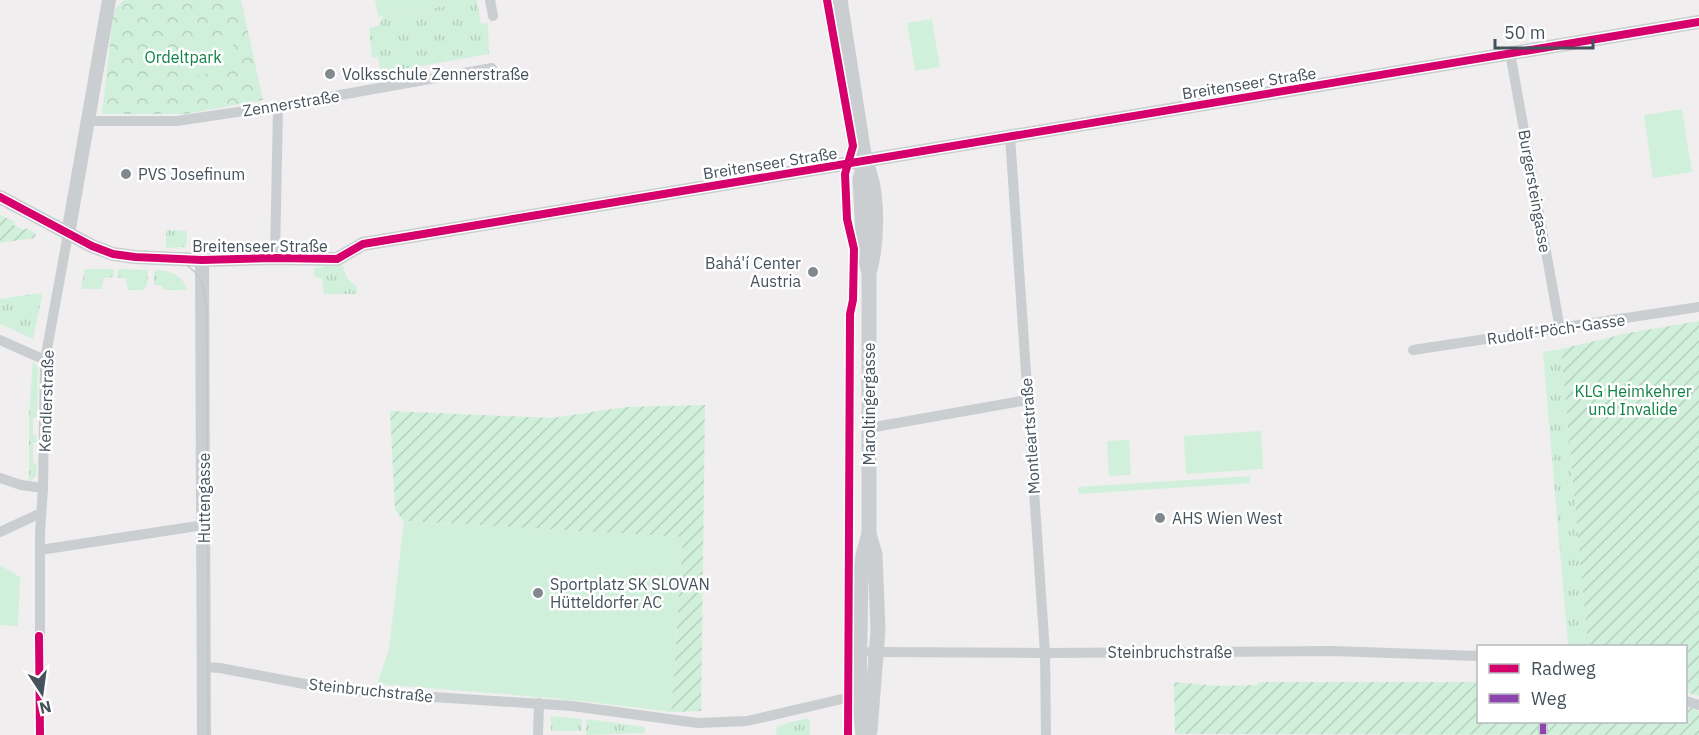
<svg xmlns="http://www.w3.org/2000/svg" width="1699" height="735" font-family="'IBM Plex Sans',sans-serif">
<defs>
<pattern id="grass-tufts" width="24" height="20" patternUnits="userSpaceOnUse" patternTransform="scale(1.5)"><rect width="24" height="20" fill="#d1f0db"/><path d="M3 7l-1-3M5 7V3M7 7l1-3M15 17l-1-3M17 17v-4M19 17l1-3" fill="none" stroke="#b5d0be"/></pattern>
<pattern id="park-crowns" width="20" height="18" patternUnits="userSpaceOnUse" patternTransform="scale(1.5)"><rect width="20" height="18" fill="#d1f0db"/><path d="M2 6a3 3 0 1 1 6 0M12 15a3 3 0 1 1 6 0" fill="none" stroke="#b5d0be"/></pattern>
<pattern id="garden-furrows" width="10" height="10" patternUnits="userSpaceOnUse" patternTransform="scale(1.5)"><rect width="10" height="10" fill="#d1f0db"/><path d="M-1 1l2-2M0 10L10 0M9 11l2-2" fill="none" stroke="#b5d0be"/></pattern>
</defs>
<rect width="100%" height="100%" fill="#f0eeef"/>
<path fill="url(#grass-tufts)" d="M463,0H477L481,24L488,23L489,54L381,73L378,57L372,58L369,28L378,26L384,16L463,3Z
M168,230L187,231L186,247L166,248V231Z
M342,263L347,278L357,287V294H324L322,279L314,276V268L323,267L325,264Z
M85,269H112L114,271V277L104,278L102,289H81Z
M118,269L148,270L147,286L142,290H128L126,279L117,277Z
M157,270C171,271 184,276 187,290H164L162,286L154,285V272Z
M40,293L42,296L33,339L0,324V299Z
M1561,349L1588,645H1568L1543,352Z
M33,360L38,369L37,417L33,418V435H36L37,442L33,443V463L37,464L36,476L29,482V416Z
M551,716L582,719V731H551Z
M807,718L810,720V735H776L777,726Z
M586,719L645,727V733L586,735Z"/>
<path fill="url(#park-crowns)" d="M124,0H241L263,100L186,114H102L113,16L116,8Z"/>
<path fill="url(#garden-furrows)" d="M0,215L15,222L14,225L24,230L26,228L36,234L34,238L0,243Z
M1699,321V696L1686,692V646H1588L1561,349L1628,333Z
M705,405L701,711L671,712L683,537L404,521L395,510L390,411L552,418L626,407Z
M1174,682L1218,686L1258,685V682H1478V722H1686V706L1699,711V735L1175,734Z"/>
<path fill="#d1f0db" d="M375,0H463L464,3L378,17Z
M932,19L940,67L915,71L907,23Z
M231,33L238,67L191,77L184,44Z
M1682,109L1692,172L1653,178L1644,115Z
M1261,431L1263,469L1186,474L1184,436Z
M1129,440L1131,475L1109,476L1107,441Z
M1250,476V483L1079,494L1078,487Z
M404,521L683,537L671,712C573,698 475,692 377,684L389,649Z
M0,565L20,577L18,626L0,625Z"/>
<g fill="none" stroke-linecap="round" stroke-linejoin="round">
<path stroke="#caced0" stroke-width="10" d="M490,0L493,16
M1510,53L1560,329
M87,121H177L278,106L492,68
M1010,136L1045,653L1046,735
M275,258L278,106
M0,340L45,360
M1413,350L1699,307
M869,428L1027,400
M0,478L21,485L43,488
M0,532L41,513
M40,550L204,525
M870,652L1045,653L1332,651L1478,656
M204,667L220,668L315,686L371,693L572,706L698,723L747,721L859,695
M1686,701L1699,705
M1543,722V735
M40,735V533L43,488L45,360L68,234
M538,735L539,703"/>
<path stroke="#caced0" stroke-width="14" d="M0,197L92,246L113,254L135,257L202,260L275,258L337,259L363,244L1699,22
M68,234L109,0
M202,260L204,735"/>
<path stroke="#cbced1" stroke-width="15" d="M840,0L865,161C879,191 878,241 869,273V534L863,555L861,570L859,695L863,735
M865,161L860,179L864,255L869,273
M869,534L875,554L878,630L870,731"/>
<path stroke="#c4c6c9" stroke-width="1.5" d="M0,193L103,247L124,253L164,255L180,259L197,274L203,285L207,308L208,735"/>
<path stroke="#8e44ad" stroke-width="6" stroke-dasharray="12 6" stroke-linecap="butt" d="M1543,722V735"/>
<g stroke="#fff" stroke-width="11">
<path id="cycleway" d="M827,0L853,146L845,174L847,219L854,249L853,300L850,314L848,735
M0,197L92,246L113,254L135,257L202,260L275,258L337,259L363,244L1699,22
M39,636L40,735"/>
</g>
<use href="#cycleway" stroke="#d6006c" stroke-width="8"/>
</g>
<g fill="#81898f" stroke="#fff" stroke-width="2">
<circle cx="330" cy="74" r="6"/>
<circle cx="126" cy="174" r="6"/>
<circle cx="813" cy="272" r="6"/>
<circle cx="1160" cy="518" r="6"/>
<circle cx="538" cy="593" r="6"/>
</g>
<g text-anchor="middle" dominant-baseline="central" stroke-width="5" stroke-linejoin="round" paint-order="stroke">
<g font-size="16" fill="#108343" stroke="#fff">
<text x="183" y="57">Ordeltpark</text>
<text x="1633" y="391">KLG Heimkehrer<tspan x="1633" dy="18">und Invalide</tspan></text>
</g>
<g font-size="16" fill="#45525c" stroke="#fff" text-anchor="start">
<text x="342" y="74">Volksschule Zennerstraße</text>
<text x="138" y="174">PVS Josefinum</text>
<text x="801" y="263" text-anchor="end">Bahá'í Center<tspan x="801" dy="18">Austria</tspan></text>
<text x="1172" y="518">AHS Wien West</text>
<text x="550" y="584">Sportplatz SK SLOVAN<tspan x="550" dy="18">Hütteldorfer AC</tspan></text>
</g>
<g font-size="16" fill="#45525c" stroke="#fff">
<text transform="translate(1249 83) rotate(-9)">Breitenseer Straße</text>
<text transform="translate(291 103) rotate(-9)">Zennerstraße</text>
<text transform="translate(770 163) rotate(-9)">Breitenseer Straße</text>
<text transform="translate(1535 191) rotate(80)">Burgersteingasse</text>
<text x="260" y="246">Breitenseer Straße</text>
<text transform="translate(1556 329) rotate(-8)">Rudolf-Pöch-Gasse</text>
<text transform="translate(46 401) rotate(-88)">Kendlerstraße</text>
<text transform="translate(869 404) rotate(-90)">Maroltingergasse</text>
<text transform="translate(1030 436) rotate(-94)">Montleartstraße</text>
<text transform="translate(204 498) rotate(-90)">Huttengasse</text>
<text x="1170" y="652">Steinbruchstraße</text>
<text transform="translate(371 690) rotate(6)">Steinbruchstraße</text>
</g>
</g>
<rect x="1477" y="645" width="210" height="78" fill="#ffffff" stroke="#b5babe" stroke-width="1.5"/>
<rect x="1489" y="664" width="30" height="9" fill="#d6006c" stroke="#b5babe" stroke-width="1.5"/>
<text x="1531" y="675" font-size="18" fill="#45525c">Radweg</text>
<rect x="1489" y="694" width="30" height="9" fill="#8e44ad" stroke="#b5babe" stroke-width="1.5"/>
<text x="1531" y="705" font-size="18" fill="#45525c">Weg</text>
<g transform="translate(42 693) rotate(167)" stroke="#ffffff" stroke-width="4.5" paint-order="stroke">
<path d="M0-4.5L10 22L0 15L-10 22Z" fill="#45525c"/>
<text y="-9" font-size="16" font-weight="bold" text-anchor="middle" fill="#45525c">N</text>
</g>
<path d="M1495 39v9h98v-9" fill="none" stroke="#45525c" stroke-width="3"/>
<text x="1504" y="39" font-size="18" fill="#45525c" stroke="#ffffff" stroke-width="4.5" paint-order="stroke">50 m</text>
</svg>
